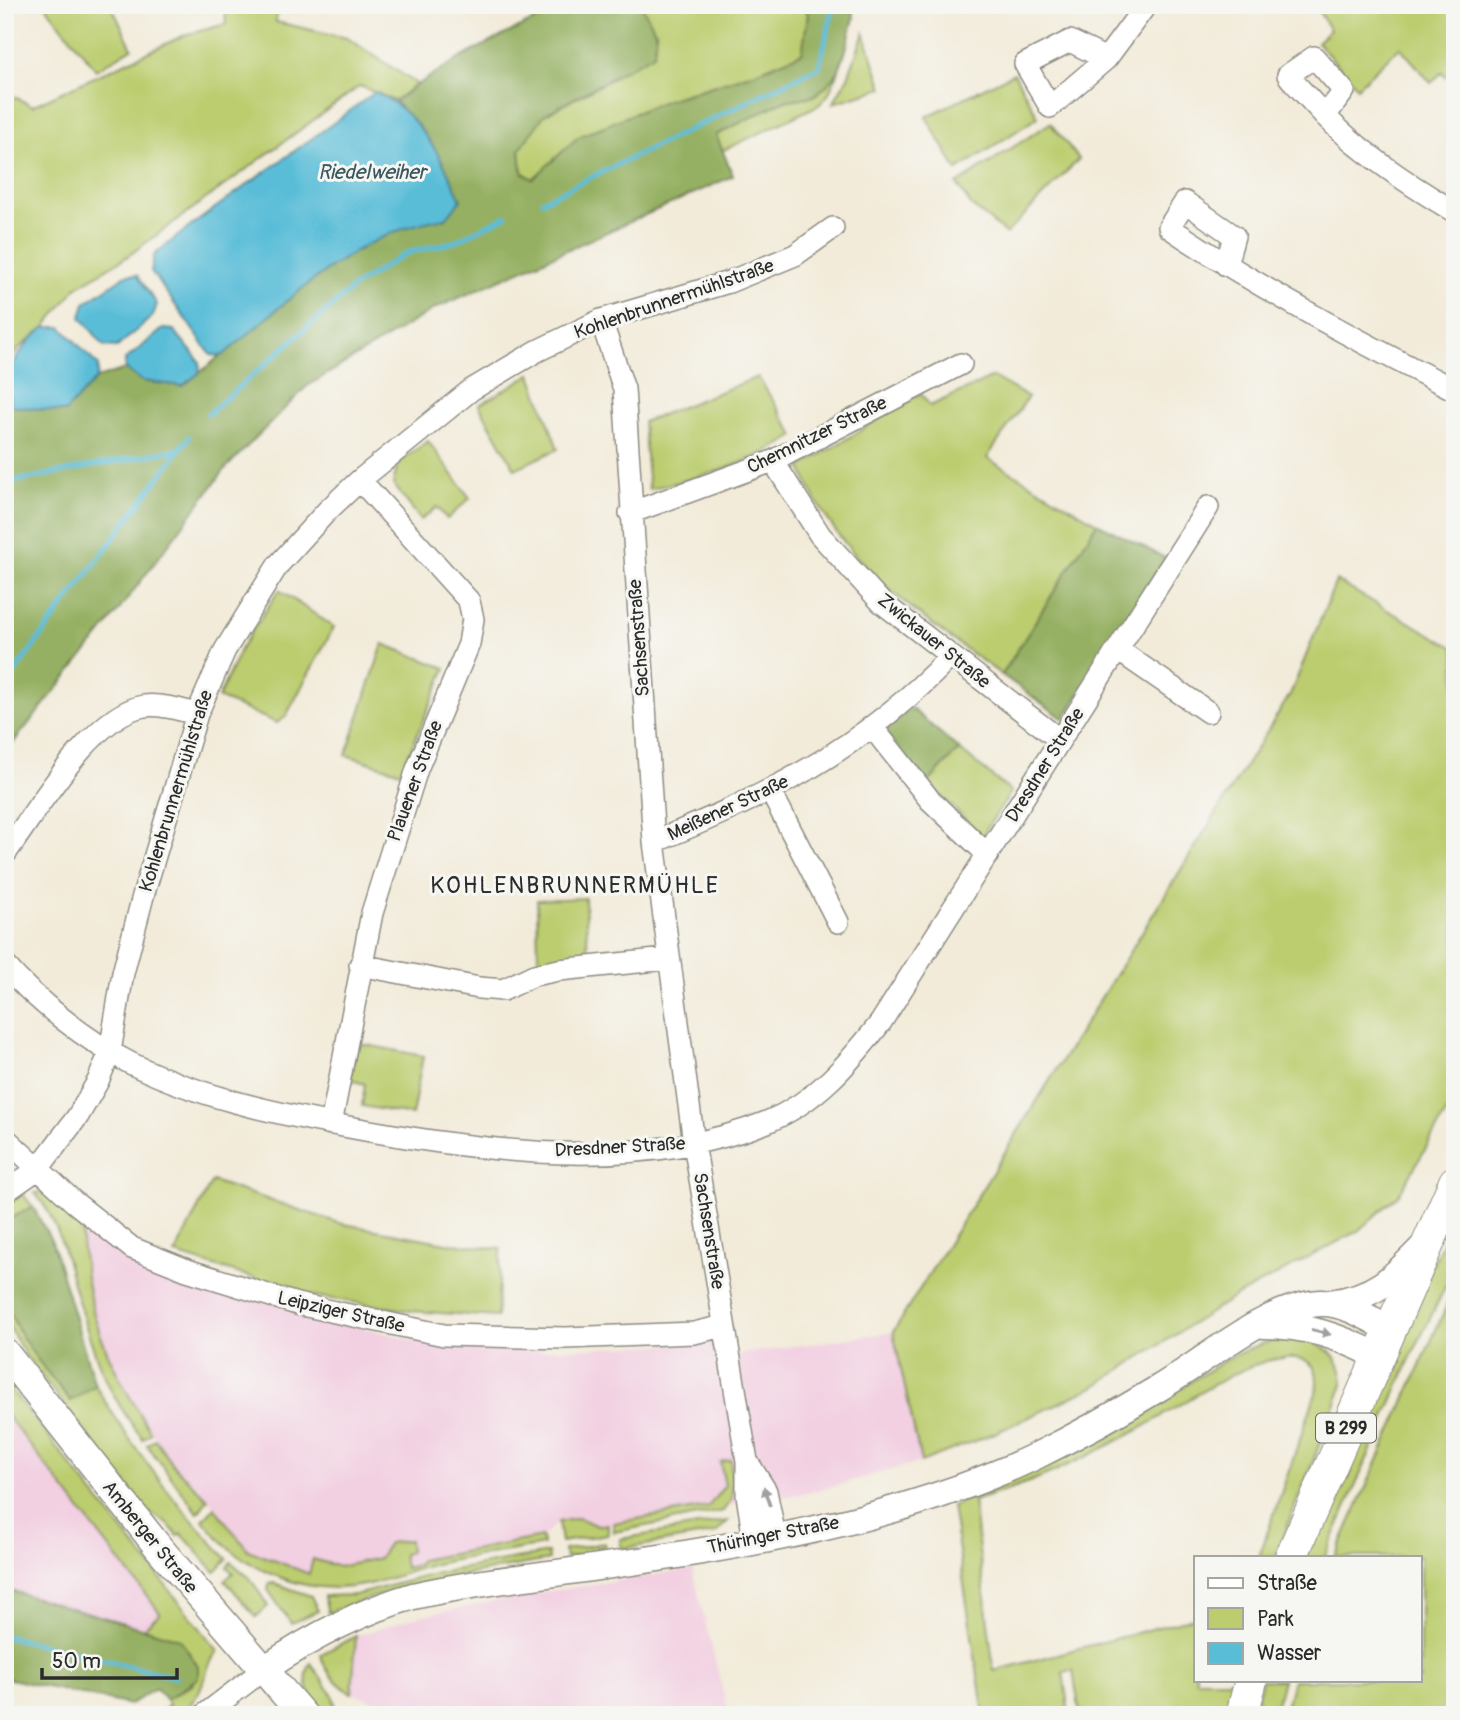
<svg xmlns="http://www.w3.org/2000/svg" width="1460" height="1720" font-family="Pangolin,sans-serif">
<rect width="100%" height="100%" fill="#f6f6f2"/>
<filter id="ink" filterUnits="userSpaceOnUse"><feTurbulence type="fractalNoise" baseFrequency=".0143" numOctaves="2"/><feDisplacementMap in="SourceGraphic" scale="14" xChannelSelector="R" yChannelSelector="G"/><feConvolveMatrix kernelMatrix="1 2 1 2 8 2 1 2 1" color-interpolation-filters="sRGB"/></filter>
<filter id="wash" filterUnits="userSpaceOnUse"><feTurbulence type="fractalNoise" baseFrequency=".00686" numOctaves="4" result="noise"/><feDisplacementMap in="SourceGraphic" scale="28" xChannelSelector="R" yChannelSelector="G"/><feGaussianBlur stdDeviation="1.57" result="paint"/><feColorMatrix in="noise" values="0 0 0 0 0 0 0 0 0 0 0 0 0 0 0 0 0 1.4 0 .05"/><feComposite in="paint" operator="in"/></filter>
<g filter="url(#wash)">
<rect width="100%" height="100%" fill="#f2ebd9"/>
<path fill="#f2cfe1" d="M81,1224L123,1253L318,1316L427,1344L526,1351L717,1342L719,1357L893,1332L921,1462L807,1493L597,1526L579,1518L558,1522L542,1537L421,1560L417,1565L335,1584L248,1550L197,1485L173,1465L115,1373L105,1349L89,1301Z
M5,1413L160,1614L144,1628L11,1591L5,1583Z
M692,1569L729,1715H413L352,1693L356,1636L415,1617L532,1594Z"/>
<path fill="#bccd6f" stroke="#747c4d" stroke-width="2" d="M45,5H111L132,48L96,70Z
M225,5H277L276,22L347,38L417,84L395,101L360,86L128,256L77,287L45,327L19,348L5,365V92L32,106L185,35L226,24Z
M641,5H804L808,14L803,53L754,73L664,101L578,137L533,179L522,172L520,149L544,115L615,77L656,32Z
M1315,5H1455V85L1442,72L1431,83L1400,47L1357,87L1317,42L1330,30Z
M864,33L883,88L833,103L848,77Z
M838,72L828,95L819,105L722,151L716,135L783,101L814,96Z
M1014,73L1038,117L957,170L926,117Z
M1050,123L1079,159L1006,234L971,205L957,184Z
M531,374L558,449L515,469L479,405Z
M758,377L795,436C749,465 701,477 649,489L643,422Z
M993,377L1028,397L987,458L1097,523L1002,675C924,619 835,561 801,467L921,393L930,406Z
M428,441L470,498L447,519L437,507L421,520L393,484L398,463Z
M1336,581L1455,648V1097L1448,1110L1399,1194L1358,1231L1233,1298L1093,1387L995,1433L921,1462L893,1332L1291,693Z
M279,590L334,627L286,716L277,723L218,698L241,648Z
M383,644L446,668L401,772L346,755Z
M959,749L1011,792L982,836L928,783Z
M585,898L588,955L538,960L537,900Z
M357,1043L423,1056L412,1115L362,1106L365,1084L350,1080Z
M212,1181L339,1223L446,1243L501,1249L497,1317L411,1311L313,1296L175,1254Z
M42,1192L81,1224C85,1315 105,1357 151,1433L143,1439C104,1391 91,1345 74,1287C64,1252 59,1221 35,1193Z
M22,1193L33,1207L23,1211L5,1228V1206Z
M1455,1214V1267L1409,1361L1325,1557H1305Z
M1455,1287V1715H1284L1293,1680H1420V1557H1335Z
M5,1296C17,1336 45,1369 70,1401L95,1385C132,1447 178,1507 227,1559L215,1572L182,1534L178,1536L168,1524L148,1512L26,1356L5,1320Z
M1297,1336C1325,1346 1342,1353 1343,1385L1275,1557H1259L1316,1393C1318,1379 1319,1363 1301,1359C1255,1349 1184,1405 1145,1426C1120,1440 1094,1453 1068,1465C1037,1480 1006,1491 973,1501L994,1671L1196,1617V1680H1238L1229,1715H1080L1073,1670L1063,1672L1069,1715H984L952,1506C1013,1478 1074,1452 1132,1420C1186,1389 1234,1342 1297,1336Z
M5,1382L218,1651C201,1670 208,1692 183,1710H164L169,1705L166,1700L193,1684L180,1639L144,1628L160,1613L5,1413Z
M155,1439L173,1465L208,1499L198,1513L147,1445Z
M731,1460L732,1499L723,1511L614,1532L613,1523L708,1507L725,1485L720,1462Z
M214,1507L248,1550L309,1574L313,1559L339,1567L379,1558L389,1543L409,1540L410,1552L403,1554L405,1568L417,1565L421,1560L542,1537L543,1545C506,1552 468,1556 432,1565C409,1571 387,1581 364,1585C304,1597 240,1569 203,1520Z
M579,1518L597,1526L608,1524V1534L561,1542L558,1522Z
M728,1521L716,1533L621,1549L620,1539Z
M604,1543L605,1551L566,1558L564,1550Z
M548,1553L549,1560C474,1573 399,1584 328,1613L324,1596L355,1595L438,1573Z
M231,1562L250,1578L268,1606L256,1617L225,1580L233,1573L227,1567Z
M274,1583L311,1596L318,1611L291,1623L268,1590L269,1584Z
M356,1636L352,1693C339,1686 322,1669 321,1654Z
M311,1663L332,1694L338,1715C315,1713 298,1682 311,1663Z
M1262,1680H1283L1273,1715H1253Z"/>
<path fill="#95b062" stroke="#606e46" stroke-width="2" d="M568,5H641L656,32L654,54L544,115L520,149L522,172L533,179L578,137L664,101L754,73L802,53L808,15L804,5H852L854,18L845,53L838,72L828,84L814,96L783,101L716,135L733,176L434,309L306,387L226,468L101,634L5,753V396L13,406L65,412L97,378L125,369L142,381L183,386C246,338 339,244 414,223C424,220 436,220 446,218L427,140L395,101C447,61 508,32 568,5Z
M1097,523L1165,558L1064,719L1002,675Z
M911,708L959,749L928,783L884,732Z
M33,1207L52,1242L95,1385L71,1401C47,1372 15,1337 6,1299C1,1278 5,1250 5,1228L11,1218Z
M5,1589L180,1639L198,1666V1678L166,1700L156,1688L130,1705L5,1678Z"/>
<path fill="#5abdd8" stroke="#427482" stroke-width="2" d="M375,92C416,110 444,160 461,200L446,218C356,231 290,300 222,356L211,355L151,271L154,255C225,197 302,148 375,92Z
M126,275H137L157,304L153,316L117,347L104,346L81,317L85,303Z
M45,327H61L98,365L97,378L65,412L12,406C0,373 21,346 45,327Z
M163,329L174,330L200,362L199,373L182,386L142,381L125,369V360Z"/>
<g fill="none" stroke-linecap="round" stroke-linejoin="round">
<path stroke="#5abdd8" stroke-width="5" d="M542,201L819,67L834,5
M208,414L355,286L406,253L454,242L506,216
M5,483L180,449L189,437
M5,685L180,449
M5,1636L175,1677"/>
</g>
</g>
<g filter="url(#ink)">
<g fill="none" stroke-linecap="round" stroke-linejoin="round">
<g stroke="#8e8b82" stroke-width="24">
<path id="minor" d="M1106,59L1070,41L1025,64L1050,107L1106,59L1146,5
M1325,116L1344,91L1314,57L1288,75L1291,79L1325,116C1361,153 1411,186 1455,212
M1226,265L1234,236L1185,202L1169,227L1173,230C1264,291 1358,341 1455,390
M601,320L624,389L654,842L694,1143L747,1461V1495L754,1540
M773,461L820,535L881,602L1060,740
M630,513L773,461L961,364
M1118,650L1208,712
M873,728L930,800L988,855
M771,792L838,922
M654,842C772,793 860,751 950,657
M5,854C36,812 92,714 144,706C161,704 181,710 197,714
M5,965C35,1000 88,1042 130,1063C197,1096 269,1112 343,1126C475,1151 638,1174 767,1122C816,1102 849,1063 881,1022L1208,507
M360,965L479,988L503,990L534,975L559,970L667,959
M331,1124L372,913L417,769L469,644L473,619L469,601L360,480
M5,1138L74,1202L132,1248L187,1270L297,1304L444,1335L565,1338L694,1333L724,1326
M5,1192L38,1169L78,1116L98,1081L110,1052L123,973L143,896L197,714L225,650L278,565L327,511L360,480L471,390L537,351L601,320L729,282L795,255L833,228
M747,1461L766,1491L775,1536
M204,1715L263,1670"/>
</g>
<g stroke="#8e8b82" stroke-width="29">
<path id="tertiary" d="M1330,1303C1375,1297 1392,1279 1423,1247
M1264,1325C1307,1325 1340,1337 1378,1356
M263,1670C310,1638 358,1612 413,1596C470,1583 528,1577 585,1569C736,1547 895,1523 1034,1457C1077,1436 1118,1413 1159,1388C1205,1361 1266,1306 1321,1303C1344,1302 1370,1319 1390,1329"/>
</g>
<g stroke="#8e8b82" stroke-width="31">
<path id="secondary" d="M5,1353L159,1548L303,1715"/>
</g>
<g stroke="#8e8b82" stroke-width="34">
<path id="primary" d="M1291,1557L1455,1182
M1242,1715L1251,1680"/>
</g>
<use href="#minor" stroke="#fff" stroke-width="21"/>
<use href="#tertiary" stroke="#fff" stroke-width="26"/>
<use href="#secondary" stroke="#fff" stroke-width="28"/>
<use href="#primary" stroke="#fff" stroke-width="32"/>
</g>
<defs><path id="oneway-solid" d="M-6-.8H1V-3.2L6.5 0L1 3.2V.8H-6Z" transform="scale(1.75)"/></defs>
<g fill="#a0a0a0">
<use href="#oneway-solid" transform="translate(1321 1332) rotate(15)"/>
<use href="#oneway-solid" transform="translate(767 1496) rotate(-109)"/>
</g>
</g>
<g text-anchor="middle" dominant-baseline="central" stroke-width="6" stroke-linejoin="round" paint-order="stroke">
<rect fill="#f6f6f2" stroke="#686867" stroke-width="2" x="1316" y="1413.5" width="60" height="29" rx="5"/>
<g font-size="18" font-weight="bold" fill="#2b2b2b">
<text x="1346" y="1428">B 299</text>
</g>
<g font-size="19" fill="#2b2b2b" stroke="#f6f6f2">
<text transform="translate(674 299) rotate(-19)">Kohlenbrunnermühlstraße</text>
<text transform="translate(817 435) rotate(-26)">Chemnitzer Straße</text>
<text transform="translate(639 638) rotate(-94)">Sachsenstraße</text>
<text transform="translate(934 641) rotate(39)">Zwickauer Straße</text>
<text transform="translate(1045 765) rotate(-58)">Dresdner Straße</text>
<text transform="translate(415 781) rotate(-70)">Plauener Straße</text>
<text transform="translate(176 791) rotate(-73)">Kohlenbrunnermühlstraße</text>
<text transform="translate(728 808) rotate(-25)">Meißener Straße</text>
<text transform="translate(620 1147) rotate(-3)">Dresdner Straße</text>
<text transform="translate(709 1231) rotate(81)">Sachsenstraße</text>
<text transform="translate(341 1312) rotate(13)">Leipziger Straße</text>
<text transform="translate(773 1535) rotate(-11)">Thüringer Straße</text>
<text transform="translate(150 1537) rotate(51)">Amberger Straße</text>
</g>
<g font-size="21" font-style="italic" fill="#39575f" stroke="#f6f6f2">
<text x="372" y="172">Riedelweiher</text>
</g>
<g font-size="23" letter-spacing="2" fill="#2b2b2b" stroke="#f6f6f2">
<text x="575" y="885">KOHLENBRUNNERMÜHLE</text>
</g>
</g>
<rect width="1460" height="1720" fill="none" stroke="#f6f6f2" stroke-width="28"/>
<rect x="1194" y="1556" width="228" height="126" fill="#f6f6f2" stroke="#a5a5a2" stroke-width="2"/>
<rect x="1208" y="1578" width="35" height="10" fill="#ffffff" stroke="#a5a5a2" stroke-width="2"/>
<text x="1257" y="1590" font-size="21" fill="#2b2b2b">Straße</text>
<rect x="1208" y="1608" width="35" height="21" fill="#bccd6f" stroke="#a5a5a2" stroke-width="2"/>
<text x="1257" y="1626" font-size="21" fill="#2b2b2b">Park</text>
<rect x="1208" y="1643" width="35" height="21" fill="#5abdd8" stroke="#a5a5a2" stroke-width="2"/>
<text x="1257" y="1660" font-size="21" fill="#2b2b2b">Wasser</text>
<path d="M42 1668v10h135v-10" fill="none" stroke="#2b2b2b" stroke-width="3.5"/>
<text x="52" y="1668" font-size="21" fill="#2b2b2b" stroke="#f6f6f2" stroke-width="5" paint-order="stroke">50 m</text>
</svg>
